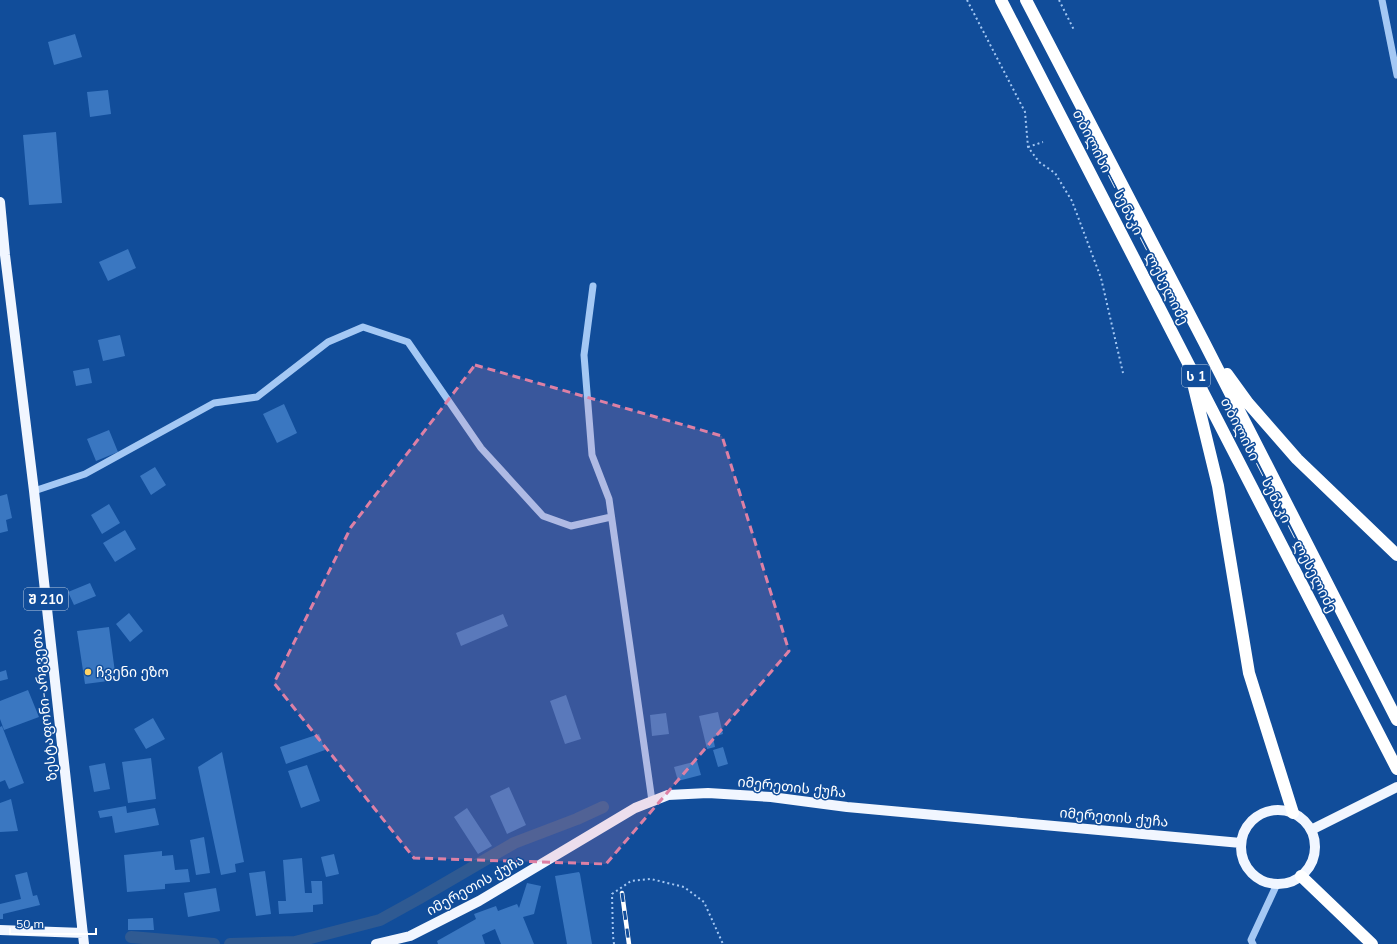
<svg xmlns="http://www.w3.org/2000/svg" width="1397" height="944" font-family="Mulish,'Noto Sans Georgian',sans-serif">
<rect width="100%" height="100%" fill="#114d9a"/>
<g fill="none" stroke-linecap="round" stroke-linejoin="round">
<path stroke="#2f5a92" stroke-width="12" d="M131,937L214,944
M230,944L295,942L380,920L418,899L514,843L577,819L603,807"/>
</g>
<path fill="#3a77c1" d="M75,34L82,57L54,65L48,42Z
M108,90L111,114L90,117L87,92Z
M56,132L62,203L29,205L23,135Z
M128,249L136,268L108,281L99,262Z
M120,335L125,356L103,361L98,340Z
M89,368L92,383L76,386L73,371Z
M284,404L297,433L277,443L263,414Z
M109,430L118,452L96,461L87,439Z
M155,467L166,485L151,495L140,476Z
M7,494L12,518L6,520L8,531L0,533V496Z
M109,504L120,523L102,534L91,515Z
M125,530L136,549L115,562L103,543Z
M90,583L96,596L74,605L68,592Z
M129,613L143,631L130,642L116,624Z
M503,614L508,626L461,646L456,633Z
M109,627L116,680L85,684L77,631Z
M6,670L8,679L0,681V672Z
M28,690L39,717L4,730L0,719V701Z
M566,695L581,739L565,744L550,701Z
M718,712L723,734L713,737L715,747L707,749L699,716Z
M666,713L669,734L652,736L650,715Z
M153,718L165,739L146,749L134,729Z
M2,726L24,783L9,789L5,780L0,782V727Z
M319,734L325,750L286,764L280,747Z
M723,747L728,764L718,767L713,750Z
M222,752L244,862L235,864L236,872L221,875L198,767Z
M151,758L156,799L128,803L122,762Z
M697,761L701,775L678,781L674,767Z
M105,763L110,789L94,792L89,766Z
M307,765L320,801L301,808L288,771Z
M509,787L526,825L507,834L490,796Z
M11,799L18,831L0,832V803Z
M126,806L127,813L155,808L159,825L115,833L112,816L100,818L98,811Z
M467,808L492,846L478,854L454,817Z
M204,837L210,873L196,875L190,840Z
M162,851V856L173,855L175,870L188,869L190,882L165,884V889L127,892L124,855Z
M334,854L339,874L326,877L321,857Z
M302,858L305,893H312L311,881H322L323,904L313,905V912L279,914L278,901H286L283,860Z
M265,871L271,914L256,916L249,873Z
M27,872L33,896L37,895L40,905L3,914V919H0V904L21,899L15,875Z
M579,872L580,874L592,944H567L555,876Z
M527,883L541,886L534,914L523,917L534,944H501L495,929L482,935L485,944H438L437,941L476,919L474,914L496,906L498,911L517,904L519,908Z
M216,888L220,911L188,917L184,893Z
M153,918L154,930H128V919Z"/>
<g fill="none" stroke-linecap="round" stroke-linejoin="round">
<path stroke="#a4c8f4" stroke-width="2" stroke-dasharray="2 3" stroke-linecap="butt" d="M967,0L1025,112L1028,147L1039,162L1055,173L1072,201L1101,278L1123,373
M1059,0L1074,30
M1028,147L1043,142
M614,944L613,936L612,894L631,881L651,879L684,887L704,902L723,944"/>
<path stroke="#a4c8f4" stroke-width="7" d="M1382,0L1397,75
M593,286L584,355L592,455L609,499L652,801
M34,491L85,474L214,403L257,397L328,342L363,327L408,342L481,448L543,516L571,526L611,517
M1253,944L1251,940L1277,884"/>
<path stroke="#f1f6ff" stroke-width="10" d="M0,202L5,255L34,491L84,944
M1241 847a37 37 0 1 1 74 0a37 37 0 1 1-74 0Z
M1311,830L1397,787
M0,930L83,933
M376,944L410,936L479,901L635,808L668,795L708,793L771,797L847,807L1241,843"/>
<path stroke="#fff" stroke-width="12" d="M1001,0L1397,769
M1026,0L1204,342L1397,720
M1227,374L1248,403L1297,459L1397,555
M1192,379L1218,486L1249,673L1293,813
M1301,876L1372,944"/>
<g stroke="#fff" stroke-width="4.5">
<path id="rail" d="M622,893L629,944"/>
</g>
<use href="#rail" stroke="#114d9a" stroke-width="3" stroke-dasharray="9" stroke-linecap="butt"/>
</g>
<path fill="#dd80a5" fill-opacity="0.2" stroke="#dd80a5" stroke-width="3" stroke-dasharray="8 5" stroke-linejoin="round" d="M475,365L722,436L789,651L606,864L414,858L274,683L351,527Z"/>
<circle fill="#ffd367" stroke="#114d9a" stroke-width="1.5" cx="88" cy="672" r="4"/>
<g text-anchor="middle" dominant-baseline="central" stroke-width="3" stroke-linejoin="round" paint-order="stroke">
<g fill="#114d9a" stroke="#b8cae1" stroke-width="1">
<rect x="1182" y="365" width="28" height="22" rx="3"/>
<rect x="24" y="588" width="44" height="22" rx="3"/>
</g>
<g font-size="13" font-weight="bold" fill="#fff">
<text x="1196" y="376">ს 1</text>
<text x="46" y="599">შ 210</text>
</g>
<g font-size="14" fill="#fff" stroke="#114d9a">
<text transform="translate(1131 217) rotate(63)">თბილისი — სენაკი — ლესელიძე</text>
<text transform="translate(1279 505) rotate(63)">თბილისი — სენაკი — ლესელიძე</text>
<text transform="translate(44 705) rotate(-96)">ზესტაფონი-არგვეთა</text>
<text transform="translate(792 787) rotate(6)">იმერეთის ქუჩა</text>
<text transform="translate(1114 817) rotate(5)">იმერეთის ქუჩა</text>
<text transform="translate(475 885) rotate(-29)">იმერეთის ქუჩა</text>
</g>
<g font-size="14" fill="#fff" stroke="#114d9a" text-anchor="start">
<text x="96" y="672">ჩვენი ეზო</text>
</g>
</g>
<path d="M10 928v6h86v-6" fill="none" stroke="#ffffff" stroke-width="2"/>
<text x="16" y="928" font-size="12" fill="#ffffff" stroke="#114d9a" stroke-width="3" paint-order="stroke">50 m</text>
</svg>
